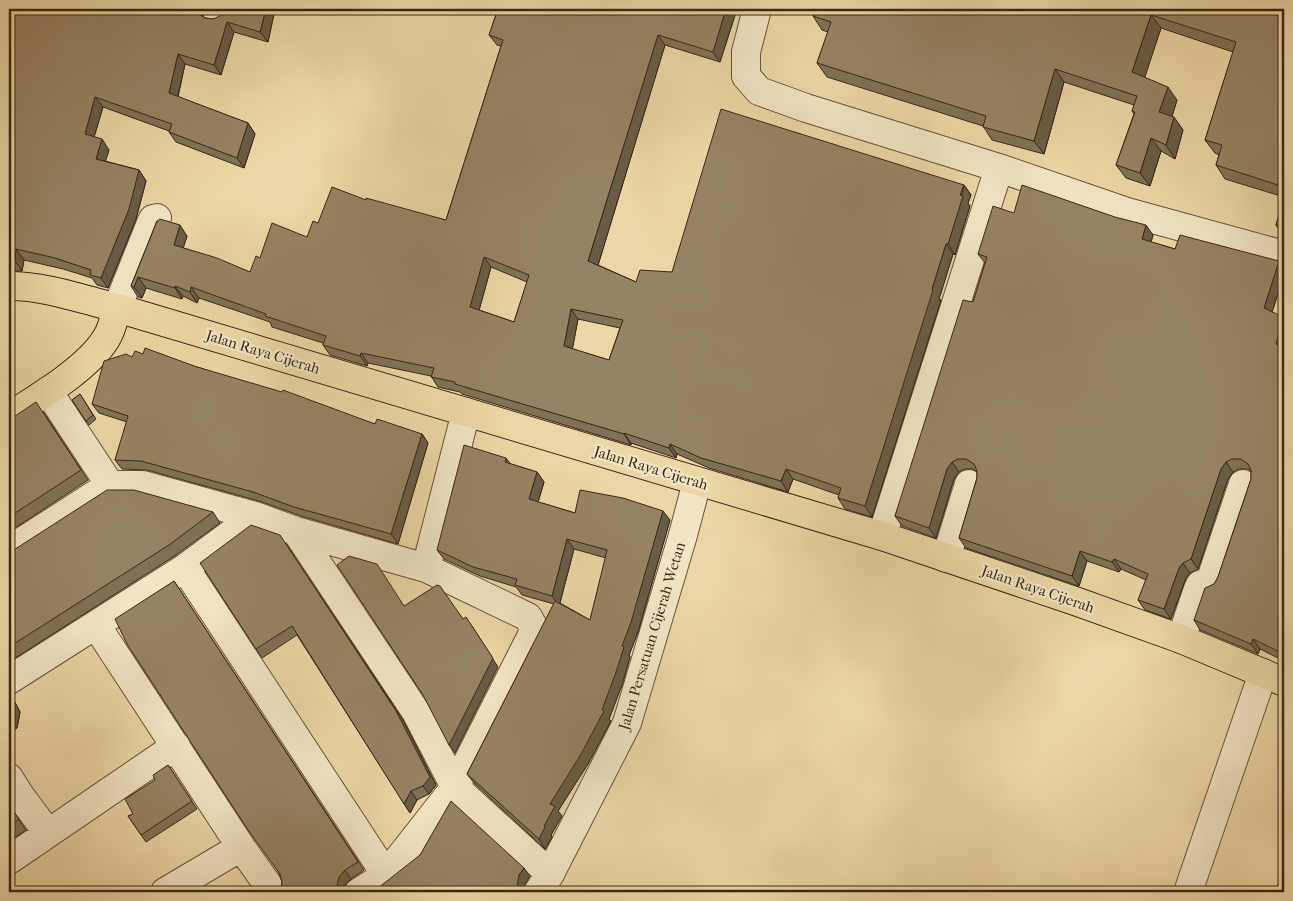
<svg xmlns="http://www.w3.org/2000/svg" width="1293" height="901" font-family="'IM FELL French Canon',serif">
<rect width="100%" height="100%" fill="#ebd7a5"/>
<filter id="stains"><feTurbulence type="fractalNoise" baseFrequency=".004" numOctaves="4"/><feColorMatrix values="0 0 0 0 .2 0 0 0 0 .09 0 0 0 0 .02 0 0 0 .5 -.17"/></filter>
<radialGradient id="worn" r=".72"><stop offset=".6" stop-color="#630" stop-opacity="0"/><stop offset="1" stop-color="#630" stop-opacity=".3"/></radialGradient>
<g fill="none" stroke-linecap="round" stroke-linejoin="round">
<g stroke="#66543e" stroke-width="30">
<path id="minor" d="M757,9L746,52V76L759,91L806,108L999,168L1127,212L1284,255
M218,14L220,9
M117,308L151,223L153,219L157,218
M110,485H143L255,516L296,531L426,568L528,617L533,626L532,635L455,787L386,875L359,892
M296,531L416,712L455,787L550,874
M882,536L999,168
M9,550L110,485L48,391
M946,558L969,484
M185,568L386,875
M426,568L466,412
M96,625L241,847L273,892
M1181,639L1198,589L1200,585L1210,582L1243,484
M9,680L185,568L255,516
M9,778L21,797L48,833
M9,860L176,746
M165,892L241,847
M538,892L550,874L627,723L683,535L697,482
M1188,892L1263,673"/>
</g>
<g stroke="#39281b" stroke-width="30">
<path id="major" d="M9,286C46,286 81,299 117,308L882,536L1075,601L1181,639L1284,682
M9,416C38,398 90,367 107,337C112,329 114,318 117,308"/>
</g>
<use href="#minor" stroke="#f2e5c4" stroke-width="28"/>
<use href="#major" stroke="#ebd7a5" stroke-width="28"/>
</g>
<path fill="#817155" stroke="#39281b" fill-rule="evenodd" d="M9,9H204L203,16L205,18L213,19L275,9L268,42L234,32L221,75L185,64L178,97L248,123L255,134L244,168L176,142L169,132V131L103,107L94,137L109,150L105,161L139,170L146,181L136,219L108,288L97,285L92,278L63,269L24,260L22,271H9Z
M498,9H737L720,62L665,45L598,265L636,282L672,272L964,185L971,195L968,203L970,206L955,255L953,254L939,299L941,300L872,517L845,509L838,498L839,495L793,479L788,492L709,468L677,454L676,458L631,443V445L462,394L460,392L438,387L431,376L368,363L367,366L330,355L323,345V343L272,327L270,322L199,298L197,303L183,296L182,299L146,288L142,298L138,297L131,286L157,221L187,236L183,248L250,272L260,258L307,237L318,223L366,200L446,220L501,46L497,45L489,35ZM491,267L527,282L514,322L479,310ZM578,319L620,328L609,360L572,349Z
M1284,9V238L1276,225L1284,197L1225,179L1216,165L1219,155L1215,153L1205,140L1233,52L1161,28L1144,77L1177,100L1172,116L1183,130L1175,159L1161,151L1150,186L1126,178L1116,165L1134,114L1132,111L1134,105L1064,82L1044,154L992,140L983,126L827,77L817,63L828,32L822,30L813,16Z
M1014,213L1153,235L1151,242L1175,249L1284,275L1272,312L1284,319V661L1260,649L1258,654L1200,630L1194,620L1218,577L1251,479V471L1248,469H1239L1233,472L1228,479L1198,569L1190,573L1186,578L1171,619L1145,610L1138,600L1146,580L1121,569L1119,572L1087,561L1079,586L966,548L959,538L977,478V472L973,469H965L959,472L954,479L936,538L902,526L895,516L973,302L985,263L978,254Z
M143,354L197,367L375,424L422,434L428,443L398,544L301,516L259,501L147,470L122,469L115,460L127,422L99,413L92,404L132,357Z
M80,394L96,419L89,425L72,400Z
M44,413L88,480L9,532V420Z
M511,464L537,472L544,482L538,502L575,513L670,520L638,632L629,655L630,657L622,685L609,719L611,721L588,764L558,811L562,816L551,835L552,837L545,849L474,783L467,774L554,604L522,595L516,587L480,576L444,559L437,550ZM574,549L606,558L590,620L560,603Z
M213,512L220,523L176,555L9,662V553Z
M286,544L403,720L436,785L429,794L417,800L410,813L297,635L262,658L256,649Z
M174,581L364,870L351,879L345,885L343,892L281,890L282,882Z
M9,691L20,712L17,728L9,736Z
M168,765L197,809L146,842L128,816L133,814L155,780Z
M9,805L26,830L9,841Z"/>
<path fill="#695c45" stroke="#39281b" d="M197,9H204L203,16L206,24L199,14Z
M266,9H275L268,42L260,32Z
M726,9H737L720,62L713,52Z
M1151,15L1161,28L1142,86L1132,72Z
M227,22L234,32L221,75L214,65Z
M658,35L665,45L596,272L588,261Z
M178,54L185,64L176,104L169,93Z
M1055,69L1064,82L1044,154L1034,141Z
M1168,87L1177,100L1169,126L1159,112Z
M95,97L103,107L92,144L85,134Z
M1174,117L1183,130L1175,159L1166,145Z
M248,123L255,134L244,168L237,158Z
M1151,138L1161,151L1150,186L1140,173Z
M102,139L109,150L103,169L96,159Z
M139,170L146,181L136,219L108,288L101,278Z
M964,185L971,195L968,203L970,206L955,255L948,244Z
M180,225L187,236L181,255L174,245Z
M1146,225L1153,235L1149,249L1142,239Z
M946,244L953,254L939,299L941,300L872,517L865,506Z
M16,249L24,260L22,271L15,261Z
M484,257L491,267L477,318L470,307Z
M1279,261L1284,269V275L1270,318L1264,308Z
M138,277L146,288L142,298L134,287Z
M175,286L183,296L182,299L175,288Z
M191,287L199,298L197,303L190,292Z
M571,309L578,319L571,357L564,346Z
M1283,317L1284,319V349L1276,344Z
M361,353L368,363L367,366L360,356Z
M624,433L631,443V445L624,434Z
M422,434L428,443L398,544L391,534Z
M670,444L677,454L676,458L669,448Z
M506,458L513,467L505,462Z
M952,462L959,472L954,479L936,538L929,528L947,469Z
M1226,462L1233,472L1228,479L1198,569L1191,559L1221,469Z
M786,469L793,479L788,492L781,481Z
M537,472L544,482L536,509L529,499Z
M663,511L670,520L638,632L629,655L630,657L622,685L609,719L611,721L588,764L558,811L562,816L551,835L552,837L545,849L539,839L544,826L550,804L602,710Z
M567,539L574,549L559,606L552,596Z
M286,544L403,720L436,785L429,794L423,786Z
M1080,551L1087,561L1079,586L1072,576Z
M1114,559L1121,569L1119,572L1112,562Z
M1183,563L1190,573L1186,578L1171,619L1164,609L1179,568Z
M472,626L498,667L455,753L449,745Z
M1253,639L1260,649L1258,654L1251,644Z
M9,691L20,712L17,728L9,718Z
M411,791L417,800L410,813L404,804Z
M524,868L530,876L525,884L523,892H513L519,875Z
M345,870L351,879L345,885L343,892H340L337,884L339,877Z"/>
<path fill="#968363" stroke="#39281b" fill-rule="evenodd" d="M9,9H197L199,14L205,18L213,19L220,16L225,9H266L260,32L227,22L214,65L178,54L169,93L248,123L237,158L169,132L172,124L95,97L85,134L102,139L96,159L139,170L129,209L101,278L90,275L91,270L55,258L16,249L15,261L9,260Z
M498,9H726L713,52L658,35L588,261L636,282L640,270L672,272L721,109L964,185L960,195L963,196L948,244H946L932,289L933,290L865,506L838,498L841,488L786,469L781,481L701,458L670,444L669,448L624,433V434L455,384V382L431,377L434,368L361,353L360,356L323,345L326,336L265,316L266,314L191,287L190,292L175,286V288L138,277L134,287L131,286L157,221L160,219L180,225L174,245L217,258L250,272L256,256L260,258L272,223L307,237L313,221L318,223L332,187L366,200V198L446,220L503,40L489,35ZM484,257L529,275L514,322L470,307ZM571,309L623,320L609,360L564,346Z
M815,9H1284V187L1216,165L1222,145L1205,140L1236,42L1151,15L1132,72L1168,87L1159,112L1174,117L1166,145L1151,138L1140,173L1116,165L1135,112L1132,111L1137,96L1055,69L1034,141L983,127L986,116L817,63L831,22L813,16Z
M1022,185L1115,217L1146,225L1142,239L1175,249L1180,235L1279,261L1264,308L1283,317L1276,344L1278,345L1284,333V654L1253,639L1251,644L1194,620L1205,588L1214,584L1218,577L1251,479V470L1248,464L1241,459H1232L1226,462L1221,469L1191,559L1183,563L1179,568L1164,609L1138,600L1148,574L1114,559L1112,562L1080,551L1072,576L959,538L977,478V471L974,464L966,459H958L952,462L947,469L929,528L895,516L963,300L973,302L987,257L978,254L993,206L1014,213Z
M1284,197V228L1276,225Z
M145,348L197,367L282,392L283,390L375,424L377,419L422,434L391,534L294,507L253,492L141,461L115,460L128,416L92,404L104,361L126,354L132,357L135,351L143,354Z
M80,394L93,415L86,421L72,400Z
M36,402L81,470L9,517V420Z
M464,445L506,458L505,462L537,472L529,499L575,513L580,490L623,498L663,511L631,622L622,646L624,647L615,675L602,710L604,711L581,754L550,804L555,806L544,826L545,827L539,839L467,774L555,601L590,620L607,550L567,539L552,596L515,585L517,579L473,567L437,550Z
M107,490H134L213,512L169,545L9,647V553Z
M251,525L280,535L396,711L430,777L423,786L411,791L404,804L292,626L256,649L200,563Z
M349,556L377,564L404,606L437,585L440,586L463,619L466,617L493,658L449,745L423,695L337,565Z
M174,581L358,862L345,870L339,877L337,884L340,891L341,892H279L281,890L282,882L280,874L248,830L127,644L115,619Z
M9,694L13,702L9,718Z
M168,765L192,801L141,835L128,816L133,814L125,799L155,780L153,775Z
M451,801L524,868L519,875L517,886L513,892H509L506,891V892H369L378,888L420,855Z
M9,805L19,819L9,826Z
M9,878L18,892H9Z"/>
<g text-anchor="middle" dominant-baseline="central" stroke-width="4.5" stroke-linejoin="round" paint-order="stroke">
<g font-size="15" fill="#39281b" stroke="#f2e5c4">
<text transform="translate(263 352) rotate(17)">Jalan Raya Cijerah</text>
<text transform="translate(651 468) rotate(17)">Jalan Raya Cijerah</text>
<text transform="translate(1038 589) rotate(19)">Jalan Raya Cijerah</text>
<text transform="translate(652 636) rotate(-73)">Jalan Persatuan Cijerah Wetan</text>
</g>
</g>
<rect width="1293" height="901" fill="none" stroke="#ebd7a5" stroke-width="30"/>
<rect x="10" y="10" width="1273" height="881" fill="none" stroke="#39281b" stroke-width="2.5"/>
<rect x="15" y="15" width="1263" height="871" fill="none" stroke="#39281b"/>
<rect width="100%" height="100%" filter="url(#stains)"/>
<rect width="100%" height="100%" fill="url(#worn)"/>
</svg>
